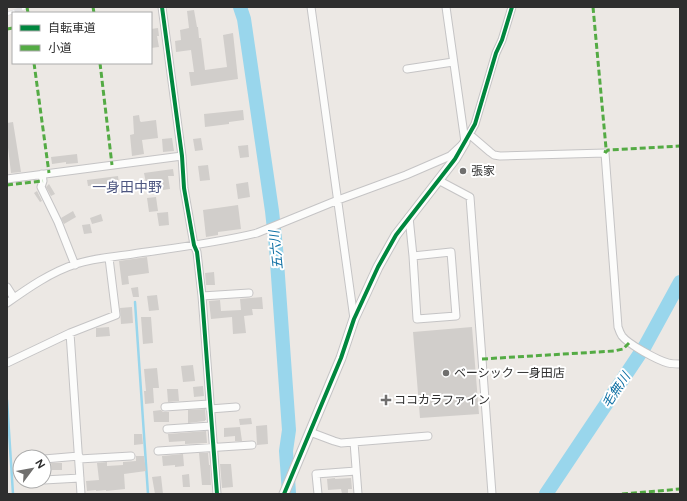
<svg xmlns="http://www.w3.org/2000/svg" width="687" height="501" font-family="Figtree,'Noto Sans JP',sans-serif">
<rect width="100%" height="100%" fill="#ece8e4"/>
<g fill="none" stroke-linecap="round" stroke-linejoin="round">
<path stroke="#99d6ec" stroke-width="2.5" d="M135,302L148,494
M7,400L13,494"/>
<path stroke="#99d6ec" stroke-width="14" d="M240,7L244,19L272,211L276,248L289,430L286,451L289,493
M546,494L645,346L680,282"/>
</g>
<path fill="#d1cecb" d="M194,10L197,27H198L199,38H201L205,70L227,67L223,35L233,33L238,79L191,86L189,72H194L191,50L176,52L175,41L181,40L180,30L189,28L187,11Z
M158,28L159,36H157L159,47L151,48V29Z
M243,110L244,120L229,122V124L205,127L204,114Z
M139,115L140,121L141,122L156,120L158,138L142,140L144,154L132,156L130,135L134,134L133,116Z
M13,122L21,172L11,173L7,139V123Z
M172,138L174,151L163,152L162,139Z
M201,138L203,150L195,151L193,139Z
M248,145L249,157L240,158L238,146Z
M77,154L78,163L66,164V162L52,164L51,157Z
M208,165L210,180L200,181L198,166Z
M173,169L174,176H168L170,189L163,190L162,181L146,183L144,173Z
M118,176L120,192L107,194L106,184H105L88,186L87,180Z
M248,182L250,197L238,199L236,184Z
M49,184L55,194L51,196L46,187Z
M37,191L42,201L40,202L34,193Z
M156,197L158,211L149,212L147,198Z
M238,205L241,229L218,232V235L206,237L203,210Z
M73,211L76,217L64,224L61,218Z
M168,212L169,225L159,226L157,213Z
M101,214L103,221L92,224L90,218Z
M90,224L92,233L84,234L82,225Z
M147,257L149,273L128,276L129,284L122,285L119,261Z
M214,272L215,285H206L205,273Z
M138,287L139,297H133L131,288Z
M157,295L159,310L149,311L147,296Z
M262,297L263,309H252L253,315L244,316L246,333L233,334L232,317L211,319L209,301L220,300L221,311L241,310L240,299Z
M132,307L133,323L121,324L120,308Z
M141,317H151L153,343L143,344Z
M109,327L110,336L96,337V328Z
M472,327L479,414L420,418L413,332Z
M193,365L195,381L183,382L181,366Z
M157,368L159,388H153L154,403L145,404L144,391H146L144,369Z
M203,386L204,396L194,397L193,387Z
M167,389H178L179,401L168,402Z
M205,409L206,420H205V421L188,423V410Z
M161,410L163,412H169V422H154L153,411Z
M251,418L252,424L240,425L239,419Z
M267,425L268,444L257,445L256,426Z
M240,427L242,441H235V436L224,437V428Z
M206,431L207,443L185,444V441L169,442L168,434Z
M134,434H142L143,444L134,445Z
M199,453H208L209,465H210L211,485H202Z
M183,454L184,466L175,467V465L163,466L162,456Z
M136,456H144L146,471L124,474L125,489L106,491V490L96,491V490L87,491L86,481L99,480L97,463L107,462V466L123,465V462L136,461Z
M51,463H62V470H52Z
M220,464H231L233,487L222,488Z
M189,474L190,487H183L182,475Z
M161,476L163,494H155L152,477Z
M335,478V479L351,478L352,489H348V494H342L341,489L328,490L327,479Z"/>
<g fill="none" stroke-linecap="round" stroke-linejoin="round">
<g stroke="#c5c4c5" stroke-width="9">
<path id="minor" d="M162,7L182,156L184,188L194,245L197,252L202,296L217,494
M311,7L354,319
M446,7L465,142
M407,69L453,62
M469,134L490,152L494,155L500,156L605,153L618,327C619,330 620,333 622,336C628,344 657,360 668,363C672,364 676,364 680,364
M42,174L43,181L41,187L58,222L75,265
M7,179L182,156
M438,180L470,197L492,494
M409,217L413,256L417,319L456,316L451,252L413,256
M7,287L14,298
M202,296L249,293
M7,303C28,288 51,272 76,264C94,258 114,257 133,254C174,248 216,243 257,233L338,200L406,175L450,156L465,142L475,124L496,53L502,40L512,7
M7,363L70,333
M165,407L209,404
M210,409L236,407
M167,429L211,426
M310,432L334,441L341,443L428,436
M354,442L358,494
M158,451L252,445
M44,459L79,456
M79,459L131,456
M44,480L80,478
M27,482L36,481
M81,494L70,333L116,315L109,258
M318,494L316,474L356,471"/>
</g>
<g stroke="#c5c4c5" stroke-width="11">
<path id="tertiary" d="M284,494L341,358L354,319L378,267L396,235L455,159L465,142"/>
</g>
<use href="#minor" stroke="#fcfcfb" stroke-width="7"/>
<use href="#tertiary" stroke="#fcfcfb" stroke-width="9"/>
<g stroke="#dfdfe1" stroke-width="4">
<path id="rail" d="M7,14L27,7"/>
</g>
<use href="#rail" stroke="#fff" stroke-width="2.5" stroke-dasharray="8" stroke-linecap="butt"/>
<path stroke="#54ab44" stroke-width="3" stroke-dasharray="6 3" stroke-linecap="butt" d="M27,7L28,13
M93,7L94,13
M593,7L606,148L605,153
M7,29L13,28
M34,63L49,173
M100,63L112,165
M605,153L608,150L680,146
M7,185L43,181
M482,359L614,351L623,349L629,343
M622,494L680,489"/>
<g stroke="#fff" stroke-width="6">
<path id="cycleway" d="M162,7L182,156L184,188L194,245L197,252L202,296L217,494
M284,494L341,358L354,319L378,267L396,235L455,159L475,124L496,53L502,40L512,7"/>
</g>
<use href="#cycleway" stroke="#00873e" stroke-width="4"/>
</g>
<g fill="#706f6e" stroke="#fff" stroke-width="1.5">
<circle cx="463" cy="171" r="4"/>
<circle cx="446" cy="373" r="4"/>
<path d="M384 394h4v4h4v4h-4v4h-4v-4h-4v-4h4z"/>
</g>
<g text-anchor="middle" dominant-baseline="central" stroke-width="4" stroke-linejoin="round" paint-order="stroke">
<g font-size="12" fill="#2e2e2e" stroke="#fff" text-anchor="start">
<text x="471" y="171">張家</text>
<text x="454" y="373">ベーシック 一身田店</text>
<text x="394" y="400">ココカラファイン</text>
</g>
<g font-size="13" font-style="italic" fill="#0d6fa3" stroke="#fff">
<text transform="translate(276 250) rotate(-96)">五六川</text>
<text transform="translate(616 390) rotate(-56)">毛無川</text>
</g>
<g font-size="14" fill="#4d5680" stroke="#fff">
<text x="127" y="187">一身田中野</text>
</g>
</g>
<rect width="687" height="501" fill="none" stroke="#2e2e2e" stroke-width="16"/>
<rect x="12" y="12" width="140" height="52" fill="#ffffff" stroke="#ababab"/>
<rect x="20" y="25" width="20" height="6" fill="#00873e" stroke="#ababab"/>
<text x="48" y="32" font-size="12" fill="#2e2e2e">自転車道</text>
<rect x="20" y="45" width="20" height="6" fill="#54ab44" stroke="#ababab"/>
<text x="48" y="52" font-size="12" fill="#2e2e2e">小道</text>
<g transform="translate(32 469) rotate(58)"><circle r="19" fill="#ffffff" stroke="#ababab"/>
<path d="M0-3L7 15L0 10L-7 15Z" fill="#706f6e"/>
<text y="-6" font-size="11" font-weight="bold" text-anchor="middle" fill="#2e2e2e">N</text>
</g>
</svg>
